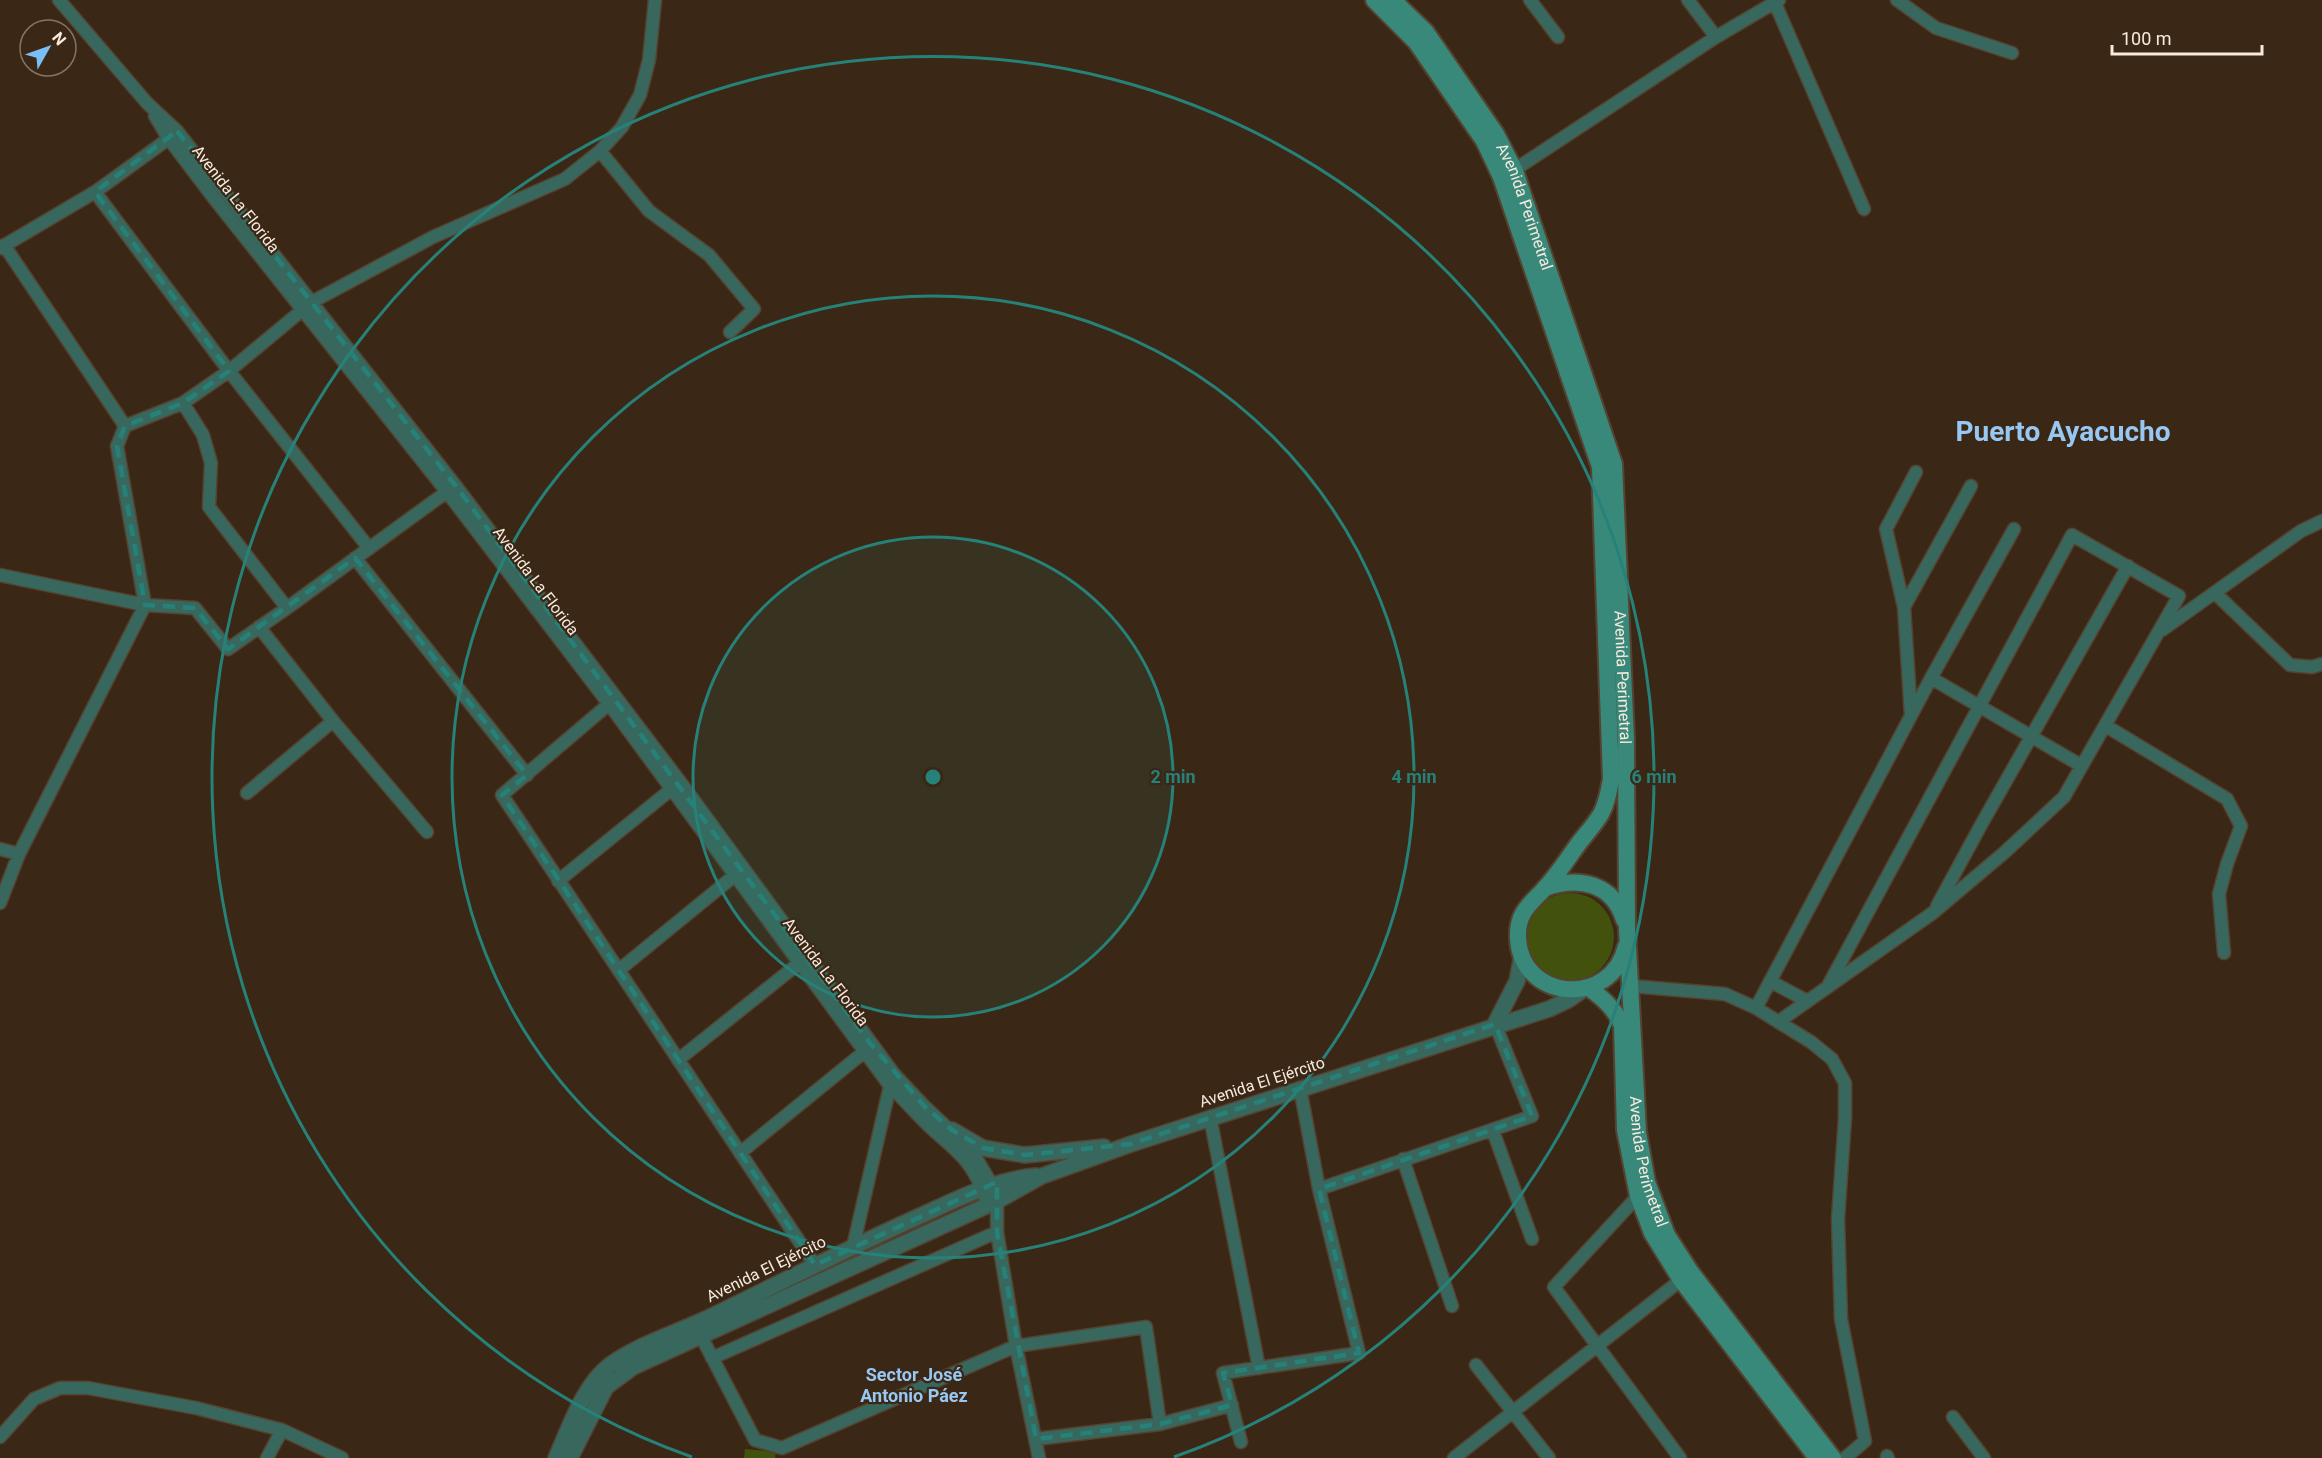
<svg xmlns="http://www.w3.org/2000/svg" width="2322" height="1458" font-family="Roboto,sans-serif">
<rect width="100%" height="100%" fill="#3b2715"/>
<path fill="#42520c" d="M1526 937a44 44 0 1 1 88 0a44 44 0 1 1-88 0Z
M745,1449L776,1452L775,1458H744Z"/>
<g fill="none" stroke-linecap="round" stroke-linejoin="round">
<g stroke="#554231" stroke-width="15">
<path id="minor" d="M59,0L147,103L177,131L455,485L681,783L894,1074L924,1106L972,1151L992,1185L997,1201V1232L1016,1346L1039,1458
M1530,0L1558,37
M1688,0L1716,37
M1897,0L1936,28L2012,53
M1775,3L1864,209
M155,116L169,139L213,197L447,492L609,704L890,1086C903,1098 914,1112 927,1124C955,1151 971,1157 985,1197
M600,151L649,211L709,255L754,309L730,332
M1508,174L1716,37L1779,0
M95,192L229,371L369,548
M4,245L125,426
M0,248L95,192L175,134
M183,403L203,435L211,463L209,507L287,608
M355,558L527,775
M0,575L145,605L195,608L228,649L287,608L452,488
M2215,593L2290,665L2312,667L2322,664
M1904,607L1971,486
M259,627L333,721L427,832
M2162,630L2301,531L2322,521
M1931,678L2082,766
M609,704L502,795L815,1265
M1911,715L1904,607L1886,529L1916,472
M2106,726L2227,799L2241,826L2227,864L2219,894L2224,953
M247,793L333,721
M0,849L19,854
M558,881L673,788
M0,903L19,854L145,605L117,446L125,426L183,403L229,371L312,302L433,237L565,179L600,151L622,127L640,95L649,60L655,0
M1937,906L1981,825L2128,566
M619,970L734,876
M1770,981L1807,1001
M1631,986L1725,994L1756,1008L1811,1042L1832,1059L1845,1083V1118L1838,1219L1841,1319L1865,1441L1845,1458
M1756,1008L1931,678L2014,529
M1778,1022L1934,912L2005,852L2064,797L2179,596L2072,535L1829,984
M678,1060L798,964
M1210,1117L1259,1368
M1493,1131L1532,1239
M740,1153L864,1052
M1403,1159L1452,1306
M1319,1189L1532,1116L1495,1024
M1638,1196L1554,1287L1680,1458
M853,1247L890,1086
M701,1336L755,1440L782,1448L1016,1346L1146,1327L1160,1424
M712,1358L997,1232
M1476,1365L1549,1458
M1953,1417L1984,1458
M0,1437L34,1399L60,1388H88L196,1408L282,1430L342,1458
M1036,1439L1160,1424L1232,1405
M1241,1442L1223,1373L1359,1353L1319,1189L1300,1088
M1887,1456L1888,1458
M267,1458L282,1430
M1454,1458L1681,1280"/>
</g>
<g stroke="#554231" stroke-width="18">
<path id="tertiary" d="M1495,1024L1517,981L1522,955
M952,1130L983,1148L1025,1155L1104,1147
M556,1458C569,1429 584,1384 610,1365C639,1344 676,1333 708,1318C775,1285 841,1252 909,1221C950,1203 990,1180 1036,1176
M570,1458L606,1387L633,1367L997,1201L1042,1176L1131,1144L1549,1009L1568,1000L1584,989"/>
</g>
<g stroke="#554231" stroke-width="20">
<g id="secondary">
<path d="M1374,0L1416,42L1484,141L1501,177L1600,467L1611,779C1609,791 1607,803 1601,814C1595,824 1586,834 1579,843C1568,858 1558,874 1546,887C1532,903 1517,911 1518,937C1520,1001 1611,1009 1626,946"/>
<path id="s1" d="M1393,0L1426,32L1496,134L1515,171L1614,464L1626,739L1627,929L1638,1132L1647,1182L1667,1235L1690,1271L1833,1458"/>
<path d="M1545,888C1579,876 1613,883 1624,920"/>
<path d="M1589,988C1604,999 1614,1008 1622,1025L1625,1130L1638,1196L1652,1233L1681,1280L1817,1458"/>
</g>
</g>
<use href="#minor" stroke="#38685d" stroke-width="12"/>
<use href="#tertiary" stroke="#38685d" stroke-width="15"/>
<use href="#secondary" stroke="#388979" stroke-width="16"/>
</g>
<path fill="none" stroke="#268279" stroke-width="4.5" stroke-dasharray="12 8" stroke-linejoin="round" d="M177,131L455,485L870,1043L924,1106L952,1130L983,1148L1025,1155L1131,1144L1495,1024L1532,1116L1319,1189L1359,1353L1223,1373L1232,1405L1160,1424L1036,1439L997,1232V1182L815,1265L502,795L527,775L355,558L228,649L195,608L145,605L117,446L125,426L183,403L229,371L95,192Z"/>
<circle cx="933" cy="777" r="240" fill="#268279" fill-opacity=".12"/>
<g fill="none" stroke="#268279" stroke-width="3">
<circle cx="933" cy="777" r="240"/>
<circle cx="933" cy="777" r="481"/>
<path d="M692 1457A721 721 0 1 1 1174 1457"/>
</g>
<g text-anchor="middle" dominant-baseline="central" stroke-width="4.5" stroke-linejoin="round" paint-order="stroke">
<g font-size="16" fill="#f7eadf" stroke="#3b2715">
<text transform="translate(236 199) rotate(52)">Avenida La Florida</text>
<text stroke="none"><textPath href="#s1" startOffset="248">Avenida Perimetral</textPath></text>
<text transform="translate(536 581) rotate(53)">Avenida La Florida</text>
<text stroke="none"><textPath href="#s1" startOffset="734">Avenida Perimetral</textPath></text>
<text transform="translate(826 972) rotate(53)">Avenida La Florida</text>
<text transform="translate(1262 1082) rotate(-18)">Avenida El Ejército</text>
<text stroke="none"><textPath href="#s1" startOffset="1220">Avenida Perimetral</textPath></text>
<text transform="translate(766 1269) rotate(-26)">Avenida El Ejército</text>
</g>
<g font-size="18" font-weight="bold" fill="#97c8f3" stroke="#3b2715">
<text x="914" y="1374">Sector José<tspan x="914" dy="21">Antonio Páez</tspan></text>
</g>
<g font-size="28" font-weight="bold" fill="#97c8f3" stroke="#3b2715">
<text x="2063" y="431">Puerto Ayacucho</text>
</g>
</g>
<circle cx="933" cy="777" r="9" fill="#268279" stroke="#3b2715" stroke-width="3"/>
<g font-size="18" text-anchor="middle" font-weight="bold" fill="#268279" stroke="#3b2715" stroke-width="4.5" stroke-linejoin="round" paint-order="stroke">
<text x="1173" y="783">2 min</text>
<text x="1414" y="783">4 min</text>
<text x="1654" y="783">6 min</text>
</g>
<g transform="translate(48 48) rotate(50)"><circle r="28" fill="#3b2715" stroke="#867566" stroke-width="1.5"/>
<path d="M0-4.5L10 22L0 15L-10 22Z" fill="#7abef8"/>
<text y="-9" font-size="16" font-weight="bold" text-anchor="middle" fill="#f7eadf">N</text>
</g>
<path d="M2112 45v9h150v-9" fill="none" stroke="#f7eadf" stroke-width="3"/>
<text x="2121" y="45" font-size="18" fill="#f7eadf" stroke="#3b2715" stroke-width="4.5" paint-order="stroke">100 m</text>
</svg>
